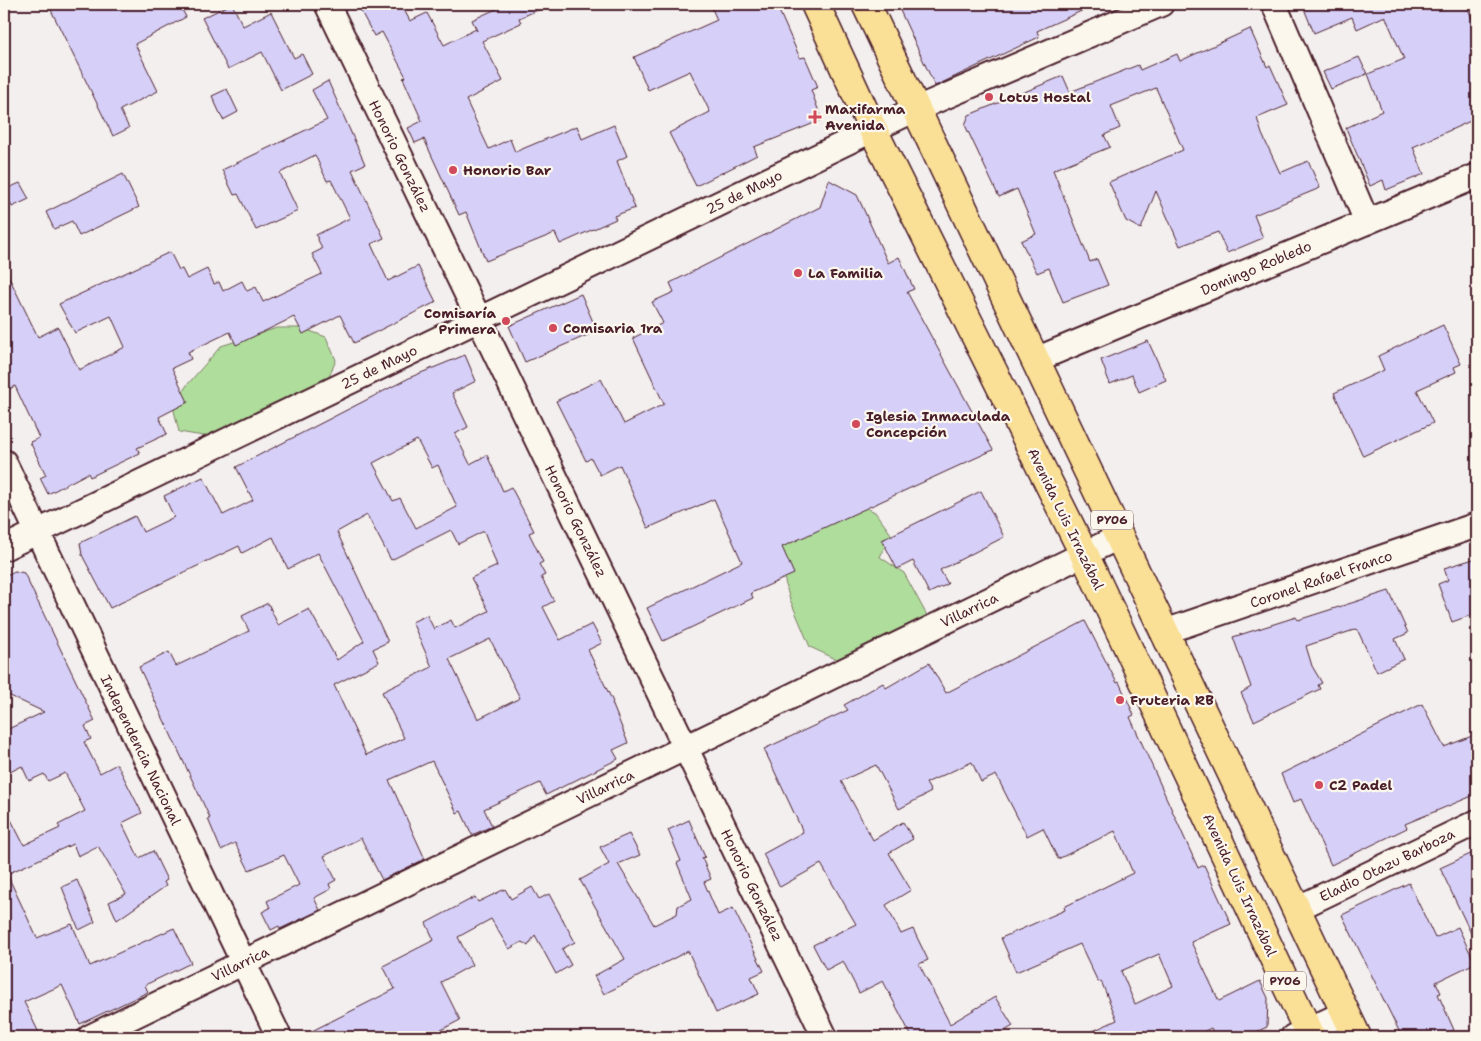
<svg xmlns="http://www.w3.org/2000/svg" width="1481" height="1041" font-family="'Shantell Sans',sans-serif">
<rect width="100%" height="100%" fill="#f4efef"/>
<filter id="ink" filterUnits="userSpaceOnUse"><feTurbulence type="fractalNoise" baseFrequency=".02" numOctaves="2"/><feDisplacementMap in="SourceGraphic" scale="10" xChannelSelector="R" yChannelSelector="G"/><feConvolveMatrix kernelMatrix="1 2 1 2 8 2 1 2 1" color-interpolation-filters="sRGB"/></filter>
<g filter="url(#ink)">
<path fill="#afdd9c" stroke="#7c7e64" d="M277,328H302L326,337L336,360L327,382L209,437L179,432L173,406L187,385L221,346Z
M854,502L875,512L891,534L880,557L904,573L930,621L901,628L838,660L810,647L789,597L777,550Z"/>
<path fill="#d6d0f9" stroke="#4a1f2b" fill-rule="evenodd" d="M48,4H179L186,17L135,44L158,91L120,110L129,128L113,136Z
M232,4L243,26L271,12L294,58L302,54L312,74L281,90L262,52L228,69L202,18Z
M357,4H401L410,21L427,13L444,45L476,29L477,31L472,20L507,4H552L519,18L521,23L482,41L503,81L466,100L489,149L510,139L515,152L577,126L582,139L614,125L627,156L617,161L635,208L614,216L616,219L560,244L555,233L486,261L466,212L459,215L424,139L415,143L408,128L422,121L403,78L406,77L382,32L374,36Z
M710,4H776L800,58L805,57L818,87L811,90L822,120L754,147L757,155L696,186L669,133L710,112L690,71L648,90L634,57L717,20Z
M897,4H1097L1037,31L1039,37L935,86Z
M1302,4H1466L1477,30V118L1413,147L1424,174L1386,190L1383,180L1370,186L1346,128L1382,111L1368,74L1404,59L1385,16L1357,29L1352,17L1314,33Z
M1250,29L1267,67L1270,65L1288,105L1257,118L1262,134L1280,173L1308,161L1320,188L1254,215L1263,238L1227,253L1218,232L1180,246L1156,191L1141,229L1126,221L1109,182L1183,150L1156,88L1111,106L1120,128L1104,135L1110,147L1053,170L1090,262L1097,259L1108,285L1063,302L1049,268L1037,273L1021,241L1036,234L1017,189L999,197L965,125L969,115L1063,76L1070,92L1138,65L1140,70L1177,54L1180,61Z
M1359,57L1367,74L1331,89L1323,72Z
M328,81L365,164L352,170L384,238L371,244L388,281L418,266L436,302L354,343L340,315L303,334L294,317L236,345L230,332L188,352L191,359L172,368L188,402L159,417L167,434L137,448L140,453L90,477L88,473L48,494L40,478L46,475L30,442L39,438L15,386L4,392V267L38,337L58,327L79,370L125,347L111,316L75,333L59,304L170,252L179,270L182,269L187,279L207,269L214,284L219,282L223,291L242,281L247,291L256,287L263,302L322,274L312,254L322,249L316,235L350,218L331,180L327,181L315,155L280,173L298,211L256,230L238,194L234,195L222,170L327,120L312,90Z
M227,89L238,112L223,120L212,96Z
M123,174L139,207L79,236L72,221L54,229L46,212Z
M829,180L857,195L888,263L899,257L914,289L907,292L993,450L782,547L794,574L751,593L753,598L663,641L647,608L742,562L714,499L648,528L620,465L600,475L591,458L586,461L556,401L601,379L624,424L664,404L633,338L663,323L652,302L674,292L670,283L820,207Z
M20,183L29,199L12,207L4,190Z
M581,294L597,331L525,362L509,326Z
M1443,325L1461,364L1454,367L1456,372L1417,390L1433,423L1363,456L1334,393L1384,370L1378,356Z
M1148,341L1166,380L1139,392L1132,375L1110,384L1101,360Z
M465,355L476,381L452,393L468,427L455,434L470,464L487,455L503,491L511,487L534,531L529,533L543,562L539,564L545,575L541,577L554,601L543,607L560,640L592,624L602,643L588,650L613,702L612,703L628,743L613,750L618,759L546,795L540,783L484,809L492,826L472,835L461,811L457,813L432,761L389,780L425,859L382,880L361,838L324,856L336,880L329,884L331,889L314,898L320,910L280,929L279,926L271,930L262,912L270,908L267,901L299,885L284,855L249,870L235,843L221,850L208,819L210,818L139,667L169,652L176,666L249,631L242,616L268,603L278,625L309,609L337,660L364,641L318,553L288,569L273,537L242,553L239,546L110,608L82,555L80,543L135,516L143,532L174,517L164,496L203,477L223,515L253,500L236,467L411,377ZM417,440L432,468L438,465L457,507L416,528L400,498L393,501L373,463ZM367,515L391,560L451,530L458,544L484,531L497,566L471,578L489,611L455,628L451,620L434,629L427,615L412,622L432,667L382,692L404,738L366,755L334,685L379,662L373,649L388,642L337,532ZM490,639L520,698L478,719L449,659Z
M981,491L1004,537L940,570L948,584L929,593L913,561L897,569L882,540Z
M1477,558V613L1452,622L1438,584L1448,580L1444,568Z
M15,571L24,573L95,721L85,726L91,739L84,742L100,773L117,764L142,813L122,823L139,858L153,851L167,880L164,882L166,886L117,920L109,902L126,894L98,846L78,856L73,844L7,874L37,938L72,924L90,966L174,928L191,963L145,985L148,992L80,1024L62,985L24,1002L41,1037H8L4,1028V806L24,845L60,828L58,825L85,811L65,773L48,781L44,774L29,781L22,766L10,772L4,760V731L44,712L4,693V576Z
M1389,591L1408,633L1395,639L1404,659L1377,672L1357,629L1306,646L1312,666L1322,683L1318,685L1320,689L1254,721L1241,693L1251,687L1233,637L1296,617L1298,620Z
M1085,621L1117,683L1119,682L1134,715L1130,717L1198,868L1204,865L1231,924L1191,942L1219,1001L1260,981L1268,998L1267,1027L1245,1037H1216L1211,1028L1193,1037H1080L1117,1020L1101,981L1098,982L1080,944L1016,972L1001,938L1065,910L1064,907L1133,873L1115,831L1058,859L1043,828L1027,836L996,775L981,782L972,762L926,783L931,792L899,809L876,765L841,781L873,840L903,822L913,839L889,853L911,890L886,905L901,934L913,929L928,960L919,964L950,1024L995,997L1013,1026L995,1037H912L883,981L859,993L843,961L826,970L813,945L856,924L821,864L780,887L763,854L803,832L764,749L848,710L844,705L883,683L886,688L929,663L946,693ZM1159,954L1173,986L1135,1004L1121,971Z
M1422,704L1444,747L1477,734V794L1405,824L1407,828L1331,865L1301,799L1293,803L1281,774Z
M689,820L705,857L702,858L711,879L704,882L718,915L733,908L764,971L751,977L759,994L716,1013L688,951L604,994L594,976L625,959L580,880L609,864L600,847L629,834L640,855L618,864L654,925L677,914L678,906L692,899L677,863L681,861L668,830Z
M1477,851V946L1440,868Z
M77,880L95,922L79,930L62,887Z
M1409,883L1435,938L1458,927L1475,963L1436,982L1441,993L1438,994L1454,1030L1439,1037H1402L1342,915Z
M532,887L539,899L549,894L575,942L562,949L571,965L556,974L535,935L528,946L522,942L509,949L491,919L458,937L472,965L441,982L460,1020L428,1037H300L395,989L383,966L434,940L426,923L475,897L478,902L505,889L511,899Z"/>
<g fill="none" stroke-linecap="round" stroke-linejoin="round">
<g stroke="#4a1f2b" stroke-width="28">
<path id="minor" d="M327,4L825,1037
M1274,4L1367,222
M1035,360L1477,176
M4,462L279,1037
M4,548L916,109L1161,4
M1164,632L1477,525
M1296,909L1477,822
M90,1037L1119,537
M1293,1037L1345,1013"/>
</g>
<g stroke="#4a1f2b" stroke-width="31">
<path id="trunk" d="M815,4L873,130L1084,554L1311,1037
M866,4L1357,1037"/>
</g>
<use href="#minor" stroke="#fbf7ec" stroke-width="24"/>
<use href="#trunk" stroke="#fadf96" stroke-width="28"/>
</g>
</g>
<g fill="#d1495b" stroke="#fbf7ec" stroke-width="2">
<circle cx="989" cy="97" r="5"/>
<path d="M812.5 109.5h5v5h5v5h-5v5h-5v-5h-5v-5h5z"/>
<circle cx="453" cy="170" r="5"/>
<circle cx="798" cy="273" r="5"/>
<circle cx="506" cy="321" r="5"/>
<circle cx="553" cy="328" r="5"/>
<circle cx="856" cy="424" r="5"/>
<circle cx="1120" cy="700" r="5"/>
<circle cx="1319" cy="785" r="5"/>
</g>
<g text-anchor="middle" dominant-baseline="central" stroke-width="4.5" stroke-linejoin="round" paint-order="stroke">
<g fill="#fbf7ec" stroke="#7f6065" stroke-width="1">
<rect x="1091" y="510.5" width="42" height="19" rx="4"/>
<rect x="1264" y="971.5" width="42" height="19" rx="4"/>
</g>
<g font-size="12" font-weight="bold" fill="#4a1f2b">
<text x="1112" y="520">PY06</text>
<text x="1285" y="981">PY06</text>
</g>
<g font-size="14" font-weight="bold" fill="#4a1f2b" stroke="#fbf7ec" text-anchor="start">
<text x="999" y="97">Lotus Hostal</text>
<text x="825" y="109">Maxifarma<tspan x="825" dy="16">Avenida</tspan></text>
<text x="463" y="170">Honorio Bar</text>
<text x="808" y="273">La Familia</text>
<text x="496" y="313" text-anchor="end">Comisaría<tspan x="496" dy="16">Primera</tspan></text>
<text x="563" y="328">Comisaria 1ra</text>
<text x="866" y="416">Iglesia Inmaculada<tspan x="866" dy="16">Concepción</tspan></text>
<text x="1130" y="700">Fruteria RB</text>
<text x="1329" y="785">C2 Padel</text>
</g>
<g font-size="14" fill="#4a1f2b" stroke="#fbf7ec">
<text transform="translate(400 156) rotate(64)">Honorio González</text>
<text transform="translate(744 192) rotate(-26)">25 de Mayo</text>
<text transform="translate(1256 268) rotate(-23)">Domingo Robledo</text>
<text transform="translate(379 367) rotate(-26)">25 de Mayo</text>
<text transform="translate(1066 519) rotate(64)">Avenida Luis Irrazábal</text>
<text transform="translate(576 521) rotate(64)">Honorio González</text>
<text transform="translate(1321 579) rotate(-19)">Coronel Rafael Franco</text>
<text transform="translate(969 610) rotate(-26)">Villarrica</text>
<text transform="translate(141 750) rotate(64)">Independencia Nacional</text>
<text transform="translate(605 787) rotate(-26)">Villarrica</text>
<text transform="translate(1387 865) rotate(-26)">Eladio Otazu Barboza</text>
<text transform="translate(752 885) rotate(64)">Honorio González</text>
<text transform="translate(1240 885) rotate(65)">Avenida Luis Irrazábal</text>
<text transform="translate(240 964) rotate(-26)">Villarrica</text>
</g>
</g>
<rect width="1481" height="1041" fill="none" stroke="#fbf7ec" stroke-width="20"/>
<rect x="10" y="10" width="1461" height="1021" fill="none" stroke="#4a1f2b" stroke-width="2" filter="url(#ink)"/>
</svg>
